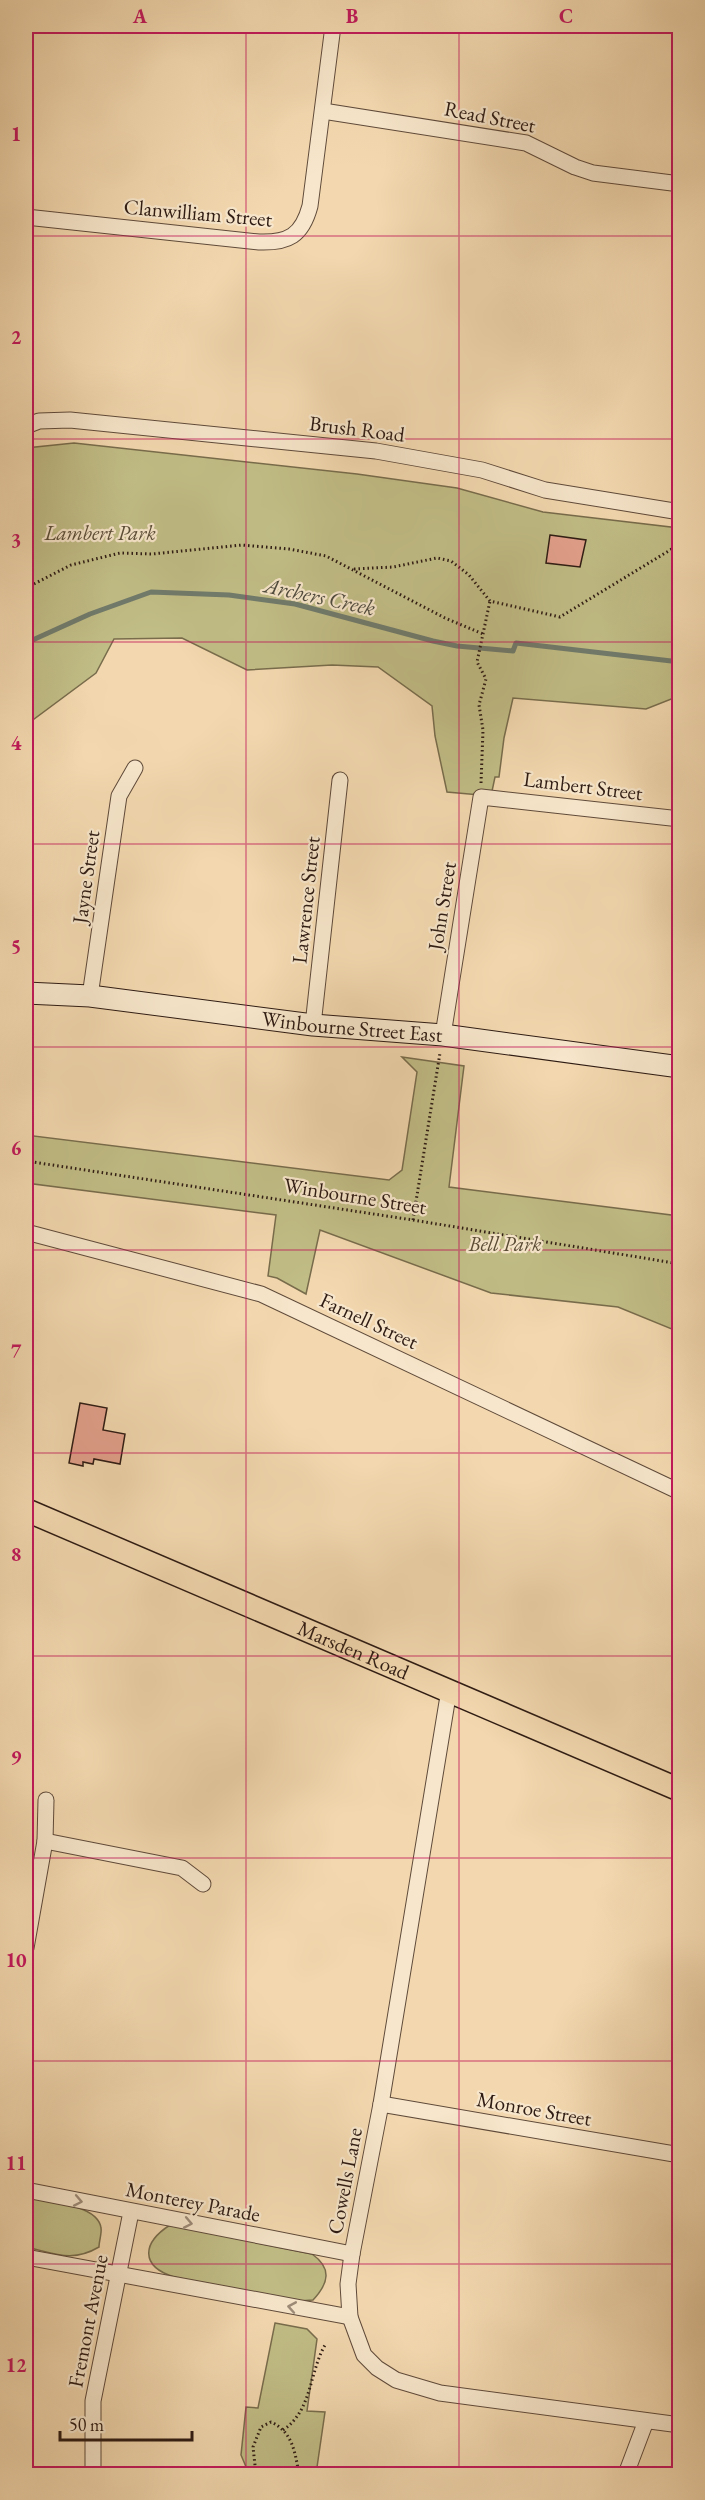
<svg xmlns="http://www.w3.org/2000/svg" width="705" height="2500" font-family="'EB Garamond',serif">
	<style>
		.green { fill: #c1bd86; stroke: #786c4c; stroke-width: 1.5 }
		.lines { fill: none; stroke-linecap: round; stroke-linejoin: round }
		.stream { stroke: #707b6c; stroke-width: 5 }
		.building { fill: #e4a18d; stroke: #2e1b13; stroke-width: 1.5 }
		.street-casing { stroke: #5f4a3a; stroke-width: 17 }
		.secondary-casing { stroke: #2e1b13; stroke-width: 23 }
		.primary-casing { stroke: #2e1b13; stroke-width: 25 }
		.path { stroke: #2e1b13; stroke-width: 3; stroke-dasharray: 1.5 3; stroke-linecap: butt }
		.street { stroke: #f7e6cb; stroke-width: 15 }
		.secondary { stroke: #f7e6cb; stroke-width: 21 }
		.primary { stroke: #f3d8af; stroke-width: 22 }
		.oneway { stroke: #9d8b78 }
		.grid { fill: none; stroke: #c2185b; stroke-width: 1.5; stroke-opacity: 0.55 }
		.labels { text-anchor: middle; stroke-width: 4.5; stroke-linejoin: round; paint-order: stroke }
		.street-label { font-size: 21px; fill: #2e1b13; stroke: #f7e6cb }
		.park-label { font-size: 21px; font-style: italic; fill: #5a4c36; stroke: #f7e6cb }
		.water-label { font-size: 22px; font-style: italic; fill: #4f4b3f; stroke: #f7e6cb }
		.neatline { fill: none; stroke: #c2185b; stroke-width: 2 }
		.grid-label { font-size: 20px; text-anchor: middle; font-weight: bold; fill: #c2185b }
	</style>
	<rect width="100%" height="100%" fill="#f3d8af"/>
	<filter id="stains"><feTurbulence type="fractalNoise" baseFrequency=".00333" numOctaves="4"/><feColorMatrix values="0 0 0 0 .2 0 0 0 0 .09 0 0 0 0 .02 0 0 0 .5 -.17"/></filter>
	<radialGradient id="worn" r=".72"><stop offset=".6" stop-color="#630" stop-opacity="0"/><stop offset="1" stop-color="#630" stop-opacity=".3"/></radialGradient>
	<g class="green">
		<polygon points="74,443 357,474 457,488 543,512 679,528 679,696 646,709 513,698 504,738 499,777 495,777 491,796 447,792 435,736 432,706 378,667 332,665 247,670 182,638 114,639 96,673 26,725 26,448"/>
		<polygon points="402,1057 464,1066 449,1187 679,1216 679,1332 618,1307 491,1293 320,1230 306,1294 277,1278 268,1276 276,1215 26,1183 26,1135 389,1180 402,1170 417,1072"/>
		<path d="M26,2197c19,4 72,7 75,31 1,5 -2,13 -2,19 -27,16 -45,6 -73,0z"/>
		<path d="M170,2225l142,29c20,14 17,29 1,46l-15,1 -124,-24c-34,-11 -32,-34 -4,-52z"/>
		<polygon points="275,2323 307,2329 317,2339 307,2411 325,2412 316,2474 249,2474 241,2455 246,2407 258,2408"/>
	</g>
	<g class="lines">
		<polyline class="stream" points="26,643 90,614 151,592 229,595 295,604 433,641 457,646 513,651 516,643 680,662"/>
	</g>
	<g class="building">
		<polygon points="550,535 586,540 580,567 546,563"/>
		<polygon points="80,1403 107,1408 103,1430 125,1434 120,1464 94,1459 93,1464 83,1462 83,1466 69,1463"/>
	</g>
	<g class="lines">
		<g class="street-casing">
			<g id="street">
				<polyline points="323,111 526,143 575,167 593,173 680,184"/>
				<path d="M26,217l233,25c29,1 43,-6 51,-36l23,-180"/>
				<polyline points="26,426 39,421 70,420 376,451 482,470 545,490 680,512"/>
				<polyline points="90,996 119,796 135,768"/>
				<polyline points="313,1025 340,780"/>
				<polyline points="443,1035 481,797 680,819"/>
				<polyline points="26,1232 261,1294 680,1492"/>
				<polyline points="449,1690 381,2104 352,2254 348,2284 350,2317 364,2355 377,2368 396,2380 440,2393 680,2425"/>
				<polyline points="45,1841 46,1800"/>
				<polyline points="26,1948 45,1841 182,1868 203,1884"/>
				<polyline points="381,2104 680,2155"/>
				<polyline points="26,2190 352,2254"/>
				<polyline points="26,2257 350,2317"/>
				<polyline points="93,2474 93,2401 131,2212"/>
				<polyline points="626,2474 646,2421"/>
			</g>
		</g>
		<g class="secondary-casing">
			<g id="secondary">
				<path id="s1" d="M26,993l64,3 223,29 130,10 237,32"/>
			</g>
		</g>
		<g class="primary-casing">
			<g id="primary">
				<path id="s2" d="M26,1510l654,280"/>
			</g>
		</g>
		<g class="path">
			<polyline points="26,452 31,440"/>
			<polyline points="354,569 393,567 437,558 451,561 469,575 490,601 560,617 680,544"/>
			<polyline points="26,588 71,565 120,553 152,554 242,545 289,549 326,556 445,618 483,634"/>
			<polyline points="481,783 483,730 479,705 486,679 477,662 490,601"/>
			<polyline points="26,1161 413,1220 680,1264"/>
			<polyline points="413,1220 440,1053"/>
			<path d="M283,2430c29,-19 26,-57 42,-85"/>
			<path d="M256,2474l-3,-27 8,-20 10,-5c22,10 24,31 28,52"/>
		</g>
		<use href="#street" class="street"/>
		<use href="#secondary" class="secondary"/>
		<use href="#primary" class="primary"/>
	</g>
	<defs><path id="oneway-chevron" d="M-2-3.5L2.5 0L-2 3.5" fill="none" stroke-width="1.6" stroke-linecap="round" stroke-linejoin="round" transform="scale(1.5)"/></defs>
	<g class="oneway">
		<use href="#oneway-chevron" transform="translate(78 2201) rotate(11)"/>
		<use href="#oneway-chevron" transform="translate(188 2223) rotate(11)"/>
		<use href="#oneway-chevron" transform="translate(292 2307) rotate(-170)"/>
	</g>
	<path class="grid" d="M246,26v2448M459,26v2448M26,236h654M26,439h654M26,642h654M26,844h654M26,1047h654M26,1250h654M26,1453h654M26,1656h654M26,1858h654M26,2061h654M26,2264h654"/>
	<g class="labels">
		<g class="street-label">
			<text transform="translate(490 117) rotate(11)" y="7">Read Street</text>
			<text transform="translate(198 213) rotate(5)" y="7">Clanwilliam Street</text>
			<text transform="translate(357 429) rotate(7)" y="7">Brush Road</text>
			<text transform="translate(583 786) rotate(7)" y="7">Lambert Street</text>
			<text transform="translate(86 877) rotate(-82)" y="7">Jayne Street</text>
			<text transform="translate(306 900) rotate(-84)" y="7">Lawrence Street</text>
			<text transform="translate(442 906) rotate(-81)" y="7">John Street</text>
			<text dy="7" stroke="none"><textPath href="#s1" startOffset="328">Winbourne Street East</textPath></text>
			<text transform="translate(355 1196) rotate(9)" y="7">Winbourne Street</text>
			<text transform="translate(369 1321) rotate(25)" y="7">Farnell Street</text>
			<text dy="7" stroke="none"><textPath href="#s2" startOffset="356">Marsden Road</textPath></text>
			<text transform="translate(534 2109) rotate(10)" y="7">Monroe Street</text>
			<text transform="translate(345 2181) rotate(-79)" y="7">Cowells Lane</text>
			<text transform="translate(193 2202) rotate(11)" y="7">Monterey Parade</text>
			<text transform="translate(88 2321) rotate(-79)" y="7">Fremont Avenue</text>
		</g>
		<g class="park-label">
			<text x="100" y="540">Lambert Park</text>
			<text x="505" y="1251">Bell Park</text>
		</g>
		<g class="water-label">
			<text transform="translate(320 596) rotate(12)" y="8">Archers Creek</text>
		</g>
	</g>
	<rect width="705" height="2500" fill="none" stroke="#f3d8af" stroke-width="66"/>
	<path d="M60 2431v9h132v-9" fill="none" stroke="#2e1b13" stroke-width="3"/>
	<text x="69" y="2431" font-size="18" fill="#2e1b13" stroke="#f7e6cb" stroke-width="4.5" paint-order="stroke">50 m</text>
	<rect x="33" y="33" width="639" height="2434" class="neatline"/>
	<g class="grid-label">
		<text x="140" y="23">A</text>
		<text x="352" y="23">B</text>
		<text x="566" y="23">C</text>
		<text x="16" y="141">1</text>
		<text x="16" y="344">2</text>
		<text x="16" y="547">3</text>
		<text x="16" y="750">4</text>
		<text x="16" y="953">5</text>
		<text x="16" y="1155">6</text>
		<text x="16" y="1358">7</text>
		<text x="16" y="1561">8</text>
		<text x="16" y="1764">9</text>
		<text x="16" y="1967">10</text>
		<text x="16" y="2170">11</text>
		<text x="16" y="2372">12</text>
	</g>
	<rect width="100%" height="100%" filter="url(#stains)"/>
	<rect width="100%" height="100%" fill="url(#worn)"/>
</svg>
